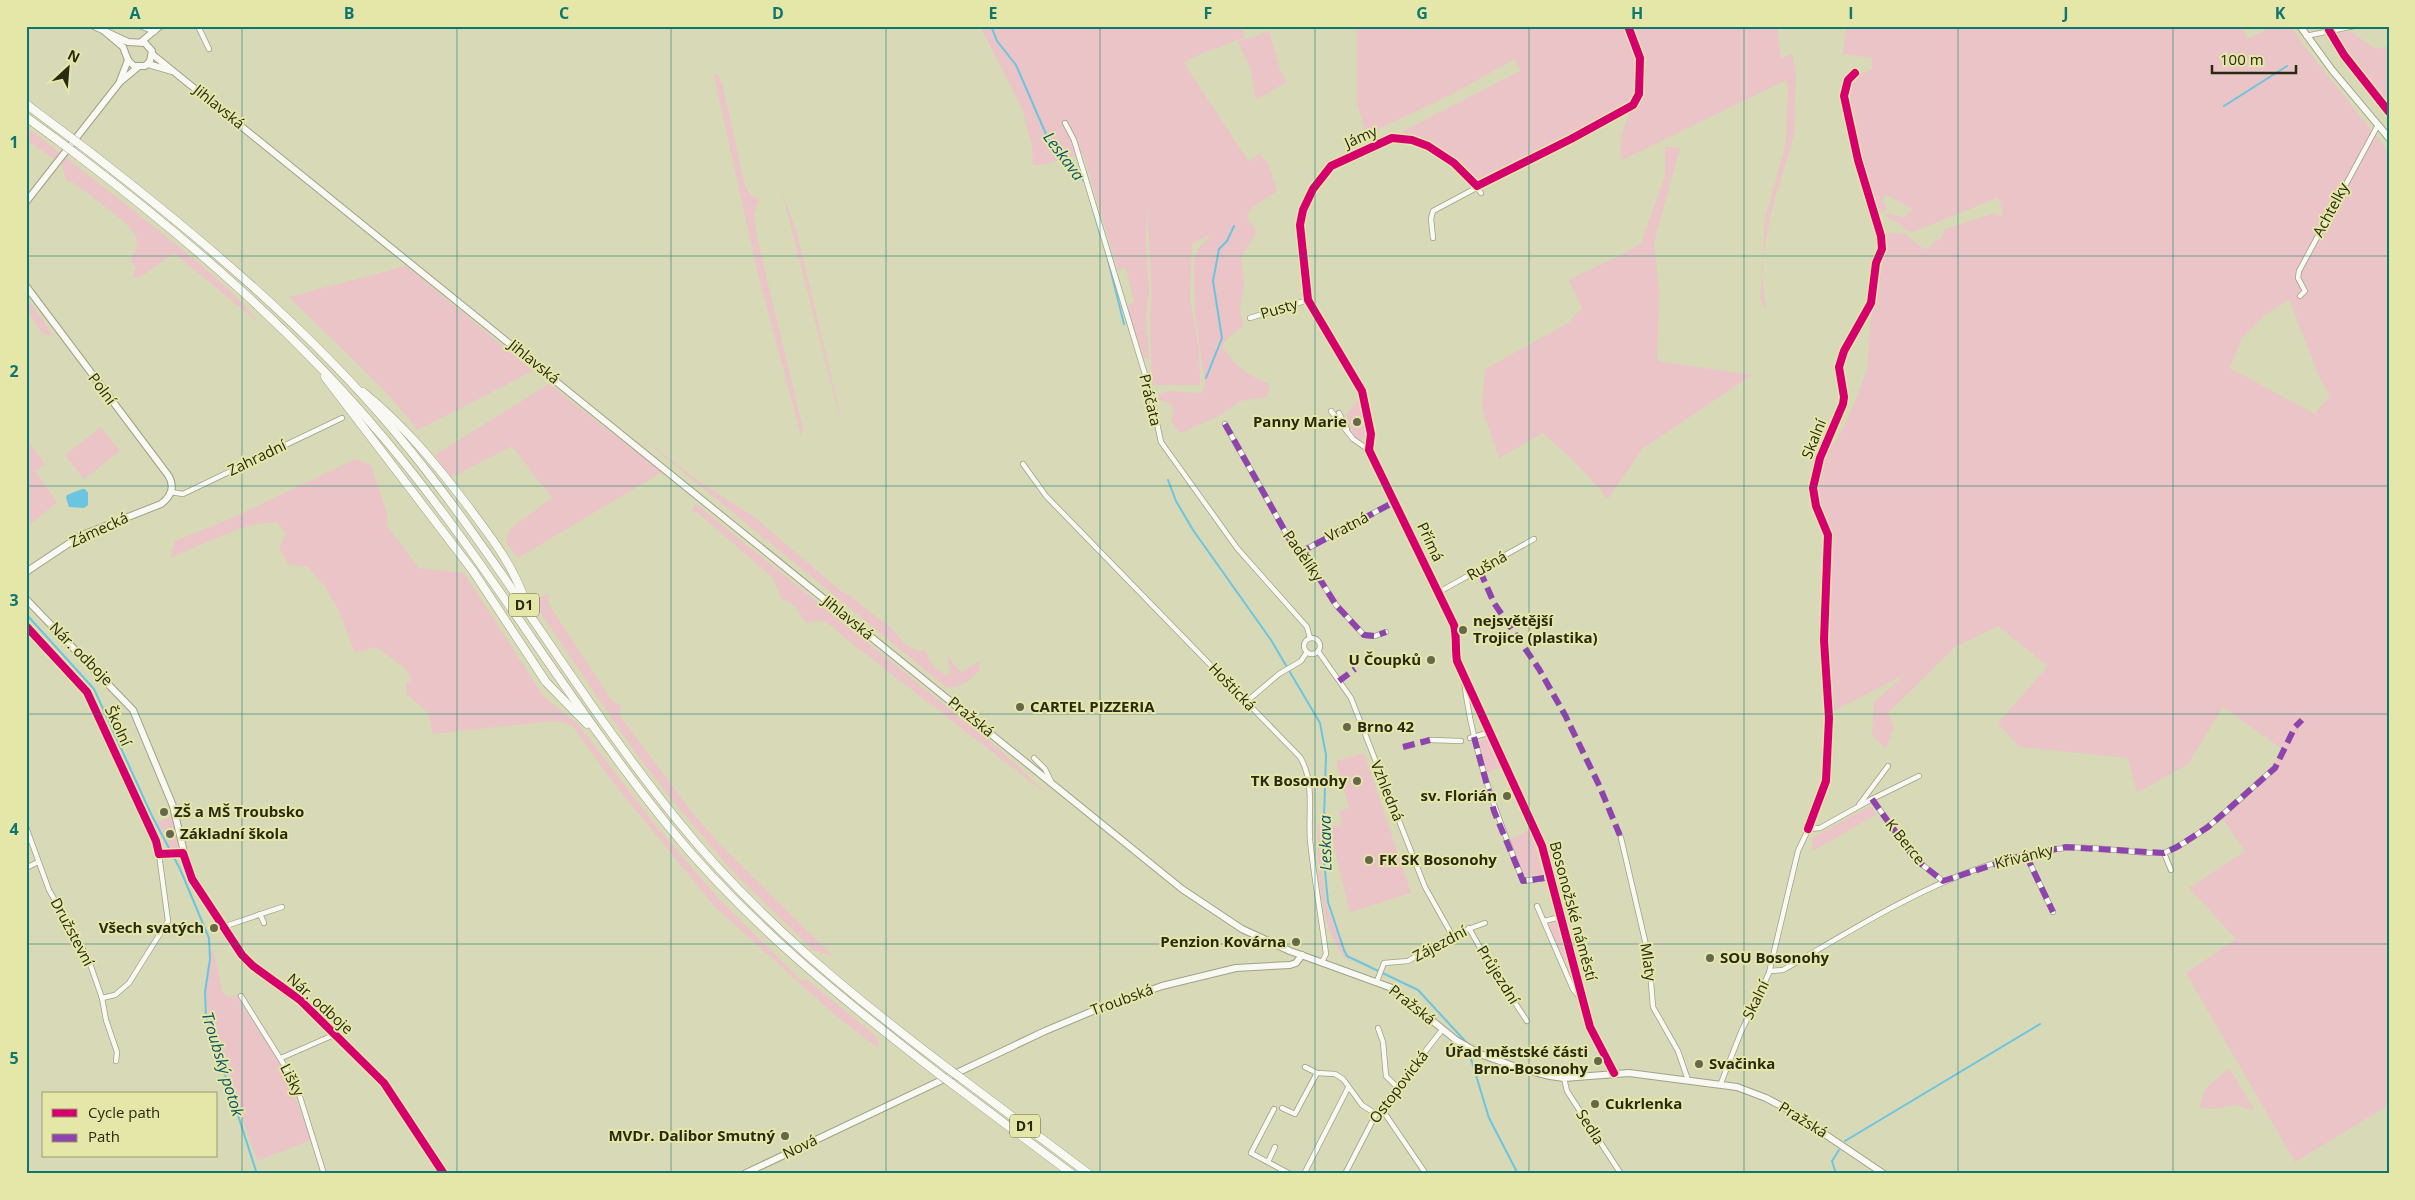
<svg xmlns="http://www.w3.org/2000/svg" width="2415" height="1200" font-family="'Open Sans',sans-serif">
	<style>
		.green { fill: #eac4c6; fill-rule: evenodd }
		.water { fill: #6bc5e0 }
		.lines { fill: none; stroke-linecap: round; stroke-linejoin: round }
		.stream { stroke: #6bc5e0; stroke-width: 2 }
		.street-casing { stroke: #a0a186; stroke-width: 6 }
		.secondary-casing { stroke: #a0a186; stroke-width: 8 }
		.highway-casing { stroke: #a0a186; stroke-width: 9 }
		.street { stroke: #f9f9f4; stroke-width: 4.5 }
		.secondary { stroke: #f9f9f4; stroke-width: 6 }
		.highway { stroke: #f9f9f4; stroke-width: 8 }
		.highway-bridge-casing { stroke: #a0a186; stroke-width: 9; stroke-linecap: butt }
		.highway-bridge { stroke: #f9f9f4; stroke-width: 8 }
		.quiet { stroke: #8e44ad; stroke-width: 6; stroke-dasharray: 12 6; stroke-linecap: butt }
		.cycleway-casing { stroke: #e5e7a9; stroke-width: 11 }
		.cycleway { stroke: #d6006c; stroke-width: 8 }
		.grid { fill: none; stroke: #0f766e; stroke-width: 1; stroke-opacity: 0.55 }
		.poi-dot { fill: #66674b; stroke: #e5e7a9; stroke-width: 2 }
		.labels { text-anchor: middle; stroke-width: 4; stroke-linejoin: round; paint-order: stroke }
		.shield { fill: #e5e7a9; stroke: #61633f; stroke-width: 1 }
		.shield-label { font-size: 14px; font-weight: bold; fill: #292a11 }
		.street-label { font-size: 15px; fill: #292a11; stroke: #e5e7a9 }
		.poi-label { font-size: 15px; font-weight: bold; fill: #292a11; stroke: #e5e7a9; text-anchor: start }
		.water-label { font-size: 16px; font-style: italic; fill: #09526d; stroke: #e5e7a9 }
		.neatline { fill: none; stroke: #0f766e; stroke-width: 2 }
		.grid-label { font-size: 16px; text-anchor: middle; font-weight: bold; fill: #0f766e }
	</style>
	<rect width="100%" height="100%" fill="#d8d9b7"/>
	<g class="green">
		<path d="M980,26h261l4,11 -49,19 -12,7 65,99 10,-9 10,12 8,26 -24,16 -7,9 11,16 -16,25 3,27 -4,24 3,18 -14,11 -7,9c15,22 23,28 48,38l-3,13 -27,4 -23,16 -37,16 -9,-13 3,-9 -3,-7 -12,-4v-6l9,-3 33,2 4,-8 -10,-72 -1,-53 5,-13 10,-8 -1,-4 -16,9 -2,54 9,51 1,36h-48l-2,-68 2,-25 -5,-88 -1,43 3,44 -3,27 3,40 -4,1 -17,-46 1,-9 5,-2 -8,-34 -8,2 -35,-117 -40,12h-10l-1,-18 -10,-39z"/>
		<path d="M1626,26c13,23 18,53 6,77l-61,35 -94,43c-21,-24 -46,-36 -75,-49l118,-61 -5,-12 -65,36 -84,40 -9,-32v-77z"/>
		<path d="M1629,26h148l4,32 11,-4 4,21 -2,60 -23,78 -8,44 -1,22 4,31 -6,-11 5,-80 21,-76 2,-56 -2,-7 -164,80c-5,-20 3,-35 10,-54l5,-2c9,-26 6,-54 -8,-78z"/>
		<path d="M1846,26h395l6,13 18,-8 -2,-5h28l13,20 85,106v953l-94,57 -109,-189 50,-34 -47,-51 56,-37 -26,-38c22,-19 50,-38 63,-64l-59,-42 -35,57 -51,29 -9,-35 -109,-11 -21,-24 50,-57 -50,-40 -43,21 -67,66 6,14 -8,22 -14,-14 2,-33 32,-28 -75,38 -5,-69 4,-91c8,-21 -12,-37 -15,-58 -3,-18 8,-37 15,-53l6,2 20,-43 11,-31 4,-52 14,-64 -2,-20 22,1 20,16 16,-12 4,-9 50,-16 5,3 3,-1 -3,-13 -3,-4 -82,33h-8l-7,-7 -15,-8 3,-3 16,5 8,-9 -26,-15 -3,5 4,11 -5,2 -3,-4h-4l-27,-107 1,-21 23,-11v-11l-29,-4zM2289,299l31,80 10,16 -15,19 -85,-46 11,-29 24,-24z"/>
		<polygon points="1269,31 1280,70 1287,82 1256,100 1250,68 1238,41 1254,37"/>
		<polygon points="2351,32 2376,49 2389,46 2389,104 2334,33"/>
		<polygon points="717,73 722,83 745,186 750,194 759,199 754,215 758,242 803,429 801,436 758,274 714,76"/>
		<path d="M26,127c52,40 103,79 153,120 28,23 58,47 80,76l-85,-70 -31,22 -11,4 4,-12 -5,-5c1,-8 7,-15 6,-22 -2,-15 -50,-46 -63,-57l-8,-2 -4,-17 -36,-24z"/>
		<polygon points="1665,147 1680,148 1654,242 1659,292 1657,361 1752,375 1642,449 1608,499 1577,464 1543,433 1499,458 1482,409 1485,369 1568,323 1582,308 1569,280 1627,252 1641,243 1665,176"/>
		<polygon points="782,192 797,233 838,405 840,419"/>
		<polygon points="406,266 533,371 418,430 388,394 289,297"/>
		<polygon points="26,297 52,333 50,336 41,332 28,312"/>
		<polygon points="549,384 662,472 518,558 506,542 510,529 552,498 512,446 450,478 435,455"/>
		<polygon points="1360,398 1368,434 1367,437 1361,440 1354,437 1346,415"/>
		<polygon points="101,427 120,451 84,479 65,455"/>
		<polygon points="26,438 45,464 35,471 57,502 26,528"/>
		<path d="M642,438l58,44 53,34 88,75c13,5 23,17 34,25 4,3 7,4 10,6 12,10 22,32 40,28l8,16 12,9 6,-1 -5,-20 15,19 18,-12 1,9c-8,9 -22,20 -34,17z"/>
		<path d="M356,459l15,6 17,51 -2,9 33,43 45,5 80,124 34,27 78,102 63,73 83,82 4,-2 71,58 2,12 -44,-34 -120,-108 -104,-127 -39,-55 -14,-4 -15,1 -110,12 -4,-20 -22,-20 -1,-11 6,-3 -8,-13 -28,-20 -21,6 -17,-44 -12,-21 -18,-21 -19,-2 -10,-16 7,-16 -9,-10c-25,-5 -81,25 -107,35l5,-17 57,-23z"/>
		<path d="M696,504l304,246 52,48 -206,-159c-13,-12 -21,-23 -40,-16l-11,-17 -14,-8 -8,-20 -76,-66 -6,-1z"/>
		<polygon points="549,594 548,603 612,701 621,705 620,716 692,812 721,846 833,956 815,951 777,915 733,872 677,806 634,751 532,600"/>
		<polygon points="1487,737 1490,738 1509,777 1506,778 1500,767 1487,773 1478,743"/>
		<polygon points="1364,753 1411,893 1350,912 1329,827 1342,824 1339,811 1349,808 1336,761"/>
		<polygon points="1870,806 1877,814 1813,851 1812,838"/>
		<polygon points="172,816 178,846 177,849 171,848 158,822"/>
		<path d="M1317,824l4,1v34l5,45 20,52 6,4 -2,2c-33,-29 -32,-97 -33,-138z"/>
		<polygon points="1530,830 1543,874 1524,876 1509,840"/>
		<polygon points="1557,923 1561,925 1569,956 1567,960 1562,959 1547,930 1550,924"/>
		<polygon points="214,951 222,991 229,998 239,993 238,999 285,1071 311,1140 257,1161 208,1015 206,992 211,952"/>
		<polygon points="2229,1068 2255,1111 2236,1105 2213,1109 2199,1107 2205,1089"/>
	</g>
	<polygon class="water" points="82,489 85,489 88,493 88,505 84,508 69,507 66,498 67,495"/>
	<g class="lines">
		<g class="stream">
			<polyline points="991,26 997,41 1016,65 1049,141 1085,182"/>
			<polyline points="2224,106 2287,66"/>
			<polyline points="1090,198 1100,234"/>
			<polyline points="1108,260 1124,324"/>
			<polyline points="1206,378 1222,338 1213,281 1219,249 1227,241 1234,226"/>
			<polyline points="1168,480 1176,501 1193,530 1271,640 1320,723 1326,755 1323,850 1328,902 1344,950 1347,956 1418,990 1466,1042"/>
			<polyline points="26,614 94,689 151,814 180,869 209,938 210,959 205,992 206,1016 257,1174"/>
			<polyline points="1468,1049 1489,1118 1518,1174"/>
			<polyline points="1845,1141 2040,1024"/>
			<polyline points="1836,1174 1832,1161 1839,1150"/>
		</g>
		<g class="street-casing">
			<g id="street">
				<polyline points="140,26 155,32"/>
				<polyline points="198,26 209,49"/>
				<polyline points="2306,36 2354,26"/>
				<polyline points="1065,123 1074,140 1150,391 1161,442 1237,548 1307,627 1310,638"/>
				<polyline points="1433,238 1431,219 1433,211 1478,187"/>
				<polyline points="2300,296 2305,291 2298,278 2299,271 2378,125"/>
				<polyline points="1250,318 1308,300"/>
				<path d="M1331,411l22,28 16,11 85,175c3,12 1,24 3,36l85,185 48,181 24,46"/>
				<polyline points="1339,413 1347,429"/>
				<polyline points="1225,424 1295,549 1316,573 1336,605 1364,635 1375,636 1386,632"/>
				<polyline points="1369,450 1371,434 1362,391 1308,300 1300,225 1303,210 1313,189 1331,166 1392,138 1412,140 1441,154 1465,172 1481,193"/>
				<path d="M1023,464l23,32 254,261c15,25 8,55 10,83 4,38 11,76 16,114l-4,8"/>
				<polyline points="171,492 183,494 342,418"/>
				<polyline points="1299,553 1396,501"/>
				<polyline points="1439,592 1534,539"/>
				<polyline points="26,626 87,692 158,847 168,921 129,983 115,995 102,998"/>
				<circle cx="1312" cy="646" r="8"/>
				<polyline points="1318,651 1351,698 1425,887 1452,935"/>
				<path d="M1464,680c8,70 33,136 59,201l29,-4"/>
				<polyline points="1246,702 1279,674 1301,661 1307,652"/>
				<polyline points="1470,738 1491,732"/>
				<polyline points="1430,740 1461,741"/>
				<polyline points="1034,758 1045,769 1051,781"/>
				<polyline points="1872,799 1915,859 1943,881"/>
				<polyline points="1859,805 1888,766"/>
				<polyline points="26,827 49,890 88,958 102,998 106,1020 117,1052 116,1061"/>
				<polyline points="1808,829 1826,781 1829,718 1824,640 1828,535 1816,506 1813,488 1820,458 1843,404 1844,397 1839,367 1844,351 1871,303 1876,263 1882,249 1881,236 1858,160 1844,96 1848,80 1855,73"/>
				<polyline points="1621,838 1649,958 1653,1007 1678,1051 1688,1080"/>
				<polyline points="2164,853 2171,870"/>
				<polyline points="159,854 183,853"/>
				<polyline points="2026,855 2053,912"/>
				<polyline points="26,868 38,862"/>
				<polyline points="1537,906 1573,989 1581,999"/>
				<polyline points="260,914 264,923"/>
				<polyline points="1544,921 1561,917"/>
				<polyline points="223,927 282,907"/>
				<polyline points="1469,928 1488,962 1527,1021"/>
				<path d="M1770,971l13,-1c89,-51 178,-111 282,-122 29,-3 67,6 99,5 43,-18 75,-55 111,-85"/>
				<polyline points="1377,981 1384,963 1408,961 1452,935 1485,923"/>
				<polyline points="241,996 296,1084 324,1174"/>
				<polyline points="1378,1028 1383,1042 1386,1076 1397,1087"/>
				<polyline points="281,1058 336,1034"/>
				<polyline points="1305,1067 1317,1073 1335,1074 1343,1079 1362,1105 1376,1114"/>
				<polyline points="1562,1069 1567,1091 1621,1174"/>
				<polyline points="1721,1083 1741,1032 1769,973 1798,851 1807,832 1808,829 1820,828 1872,799 1919,776"/>
				<polyline points="1282,1108 1295,1114 1317,1073"/>
				<polyline points="1381,1108 1426,1174"/>
				<polyline points="1274,1109 1251,1153 1290,1174"/>
				<polyline points="1268,1162 1275,1147"/>
				<polyline points="1304,1174 1348,1088"/>
				<polyline points="1345,1174 1376,1114 1442,1030"/>
			</g>
		</g>
		<g class="secondary-casing">
			<g id="secondary">
				<polyline points="94,26 128,42 145,43 152,51 150,61 145,66 134,66 128,60 123,47 104,31"/>
				<polyline points="2300,26 2332,70 2389,138"/>
				<polyline points="141,42 160,26"/>
				<polyline points="152,54 1182,889 1242,929 1290,951 1392,988 1456,1040 1480,1054 1522,1069 1550,1076 1564,1078 1629,1073 1737,1087 1766,1098 1789,1110 1884,1174"/>
				<polyline points="148,64 172,71"/>
				<polyline points="120,81 128,60"/>
				<polyline points="26,202 120,82 138,67"/>
				<path d="M26,286l142,189c7,11 4,21 -7,29l-81,32 -54,36"/>
				<polyline points="26,599 133,710 173,806 188,869 201,893 242,955 253,966 300,1000 384,1083 444,1174"/>
				<polyline points="744,1174 1045,1031 1100,1008 1162,986 1236,968 1290,965 1296,963 1302,955"/>
			</g>
		</g>
		<g class="highway-casing">
			<g id="highway">
				<polyline points="26,104 62,131"/>
				<polyline points="26,117 56,139"/>
				<path d="M86,149c111,86 220,177 310,284 103,123 181,264 282,388 78,97 173,174 272,249"/>
				<path d="M80,157c110,84 214,174 303,280 104,123 184,264 286,390 78,96 174,173 271,248"/>
				<polyline points="325,377 473,571 546,682 587,724"/>
				<path d="M363,392c41,33 73,72 104,113 24,32 44,57 58,95"/>
				<polyline points="961,1078 1089,1174"/>
				<polyline points="951,1083 1072,1174"/>
			</g>
		</g>
		<use href="#street" class="street"/>
		<use href="#secondary" class="secondary"/>
		<use href="#highway" class="highway"/>
		<g class="highway-bridge-casing">
			<g id="highway-bridge">
				<polyline points="62,131 86,149"/>
				<polyline points="56,139 80,157"/>
				<polyline points="950,1070 961,1078"/>
				<polyline points="940,1075 951,1083"/>
			</g>
		</g>
		<use href="#highway-bridge" class="highway-bridge"/>
		<g class="quiet">
			<polyline points="1225,424 1295,549 1316,573 1336,605 1364,635 1375,636 1386,632"/>
			<polyline points="1299,553 1396,501"/>
			<polyline points="1480,571 1494,603 1539,669 1565,715 1599,785 1621,838"/>
			<polyline points="1339,681 1355,669"/>
			<polyline points="1474,737 1494,811 1523,881 1552,877"/>
			<polyline points="1403,747 1430,740"/>
			<polyline points="1872,799 1915,859 1943,881 2020,856 2066,847 2164,853 2177,847 2208,827 2275,768 2295,727 2302,720"/>
			<polyline points="2026,855 2053,912"/>
		</g>
		<g class="cycleway-casing">
			<g id="cycleway">
				<polyline points="2329,30 2344,55 2389,112"/>
				<polyline points="26,626 87,692 156,841 159,854 183,853 192,879 242,955 253,966 300,1000 384,1083 444,1174"/>
				<polyline points="1808,829 1826,781 1829,718 1824,640 1828,535 1816,506 1813,488 1820,458 1843,404 1844,397 1839,367 1844,351 1871,303 1876,263 1882,249 1881,236 1858,160 1844,96 1848,80 1855,73"/>
				<path d="M1614,1073l-24,-46 -48,-181 -85,-185c-2,-12 0,-24 -3,-36l-85,-175 2,-16 -9,-43 -54,-91 -8,-75 3,-15 10,-21 18,-23 61,-28 20,2 16,6 26,17 23,23 94,-47 62,-34 6,-11 1,-36 -12,-32"/>
			</g>
		</g>
		<use href="#cycleway" class="cycleway"/>
	</g>
	<path class="grid" d="M242,26v1148M457,26v1148M671,26v1148M886,26v1148M1100,26v1148M1315,26v1148M1529,26v1148M1744,26v1148M1958,26v1148M2173,26v1148M26,256h2363M26,486h2363M26,714h2363M26,944h2363"/>
	<g class="poi-dot">
		<circle cx="1357" cy="422" r="5"/>
		<circle cx="1463" cy="630" r="5"/>
		<circle cx="1431" cy="660" r="5"/>
		<circle cx="1020" cy="707" r="5"/>
		<circle cx="1347" cy="727" r="5"/>
		<circle cx="1357" cy="781" r="5"/>
		<circle cx="1507" cy="796" r="5"/>
		<circle cx="164" cy="812" r="5"/>
		<circle cx="170" cy="834" r="5"/>
		<circle cx="1369" cy="860" r="5"/>
		<circle cx="214" cy="928" r="5"/>
		<circle cx="1296" cy="942" r="5"/>
		<circle cx="1710" cy="958" r="5"/>
		<circle cx="1598" cy="1061" r="5"/>
		<circle cx="1699" cy="1064" r="5"/>
		<circle cx="1595" cy="1104" r="5"/>
		<circle cx="785" cy="1136" r="5"/>
	</g>
	<g class="labels">
		<g class="shield">
			<rect x="509" y="593.5" width="30" height="23" rx="4"/>
			<rect x="1010" y="1114.5" width="30" height="23" rx="4"/>
		</g>
		<g class="shield-label">
			<text x="524" y="610">D1</text>
			<text x="1025" y="1131">D1</text>
		</g>
		<g class="street-label">
			<text transform="translate(219 107) rotate(39)" y="5">Jihlavská</text>
			<text transform="translate(1361 137) rotate(-24)" y="5">Jámy</text>
			<text transform="translate(2331 210) rotate(-62)" y="5">Achtelky</text>
			<text transform="translate(1279 309) rotate(-17)" y="5">Pusty</text>
			<text transform="translate(534 362) rotate(39)" y="5">Jihlavská</text>
			<text transform="translate(102 389) rotate(53)" y="5">Polní</text>
			<text transform="translate(1150 400) rotate(77)" y="5">Práčata</text>
			<text transform="translate(1814 439) rotate(-68)" y="5">Skalní</text>
			<text transform="translate(257 458) rotate(-26)" y="5">Zahradní</text>
			<text transform="translate(1347 527) rotate(-28)" y="5">Vratná</text>
			<text transform="translate(99 530) rotate(-25)" y="5">Zámecká</text>
			<text transform="translate(1430 542) rotate(65)" y="5">Přímá</text>
			<text transform="translate(1303 556) rotate(55)" y="5">Padělíky</text>
			<text transform="translate(1487 566) rotate(-30)" y="5">Rušná</text>
			<text transform="translate(848 618) rotate(39)" y="5">Jihlavská</text>
			<text transform="translate(81 654) rotate(45)" y="5">Nár. odboje</text>
			<text transform="translate(1232 687) rotate(46)" y="5">Hoštická</text>
			<text transform="translate(971 717) rotate(39)" y="5">Pražská</text>
			<text transform="translate(118 726) rotate(65)" y="5">Školní</text>
			<text transform="translate(1387 791) rotate(68)" y="5">Vzhledná</text>
			<text transform="translate(1905 842) rotate(51)" y="5">K Berce</text>
			<text transform="translate(2024 857) rotate(-14)" y="5">Křivánky</text>
			<text transform="translate(1573 911) rotate(75)" y="5">Bosonožské náměstí</text>
			<text transform="translate(72 932) rotate(62)" y="5">Družstevní</text>
			<text transform="translate(1440 944) rotate(-28)" y="5">Zájezdní</text>
			<text transform="translate(1648 962) rotate(82)" y="5">Mlaty</text>
			<text transform="translate(1498 975) rotate(58)" y="5">Průjezdní</text>
			<text transform="translate(1122 1000) rotate(-20)" y="5">Troubská</text>
			<text transform="translate(1756 1000) rotate(-64)" y="5">Skalní</text>
			<text transform="translate(320 1004) rotate(42)" y="5">Nár. odboje</text>
			<text transform="translate(1412 1005) rotate(38)" y="5">Pražská</text>
			<text transform="translate(292 1080) rotate(63)" y="5">Lišky</text>
			<text transform="translate(1399 1087) rotate(-53)" y="5">Ostopovická</text>
			<text transform="translate(1803 1120) rotate(32)" y="5">Pražská</text>
			<text transform="translate(1590 1127) rotate(57)" y="5">Sedla</text>
			<text transform="translate(800 1147) rotate(-26)" y="5">Nová</text>
		</g>
		<g class="poi-label">
			<text x="1347" y="427" text-anchor="end">Panny Marie</text>
			<text x="1473" y="626">nejsvětější<tspan x="1473" dy="17">Trojice (plastika)</tspan></text>
			<text x="1421" y="665" text-anchor="end">U Čoupků</text>
			<text x="1030" y="712">CARTEL PIZZERIA</text>
			<text x="1357" y="732">Brno 42</text>
			<text x="1347" y="786" text-anchor="end">TK Bosonohy</text>
			<text x="1497" y="801" text-anchor="end">sv. Florián</text>
			<text x="174" y="817">ZŠ a MŠ Troubsko</text>
			<text x="180" y="839">Základní škola</text>
			<text x="1379" y="865">FK SK Bosonohy</text>
			<text x="204" y="933" text-anchor="end">Všech svatých</text>
			<text x="1286" y="947" text-anchor="end">Penzion Kovárna</text>
			<text x="1720" y="963">SOU Bosonohy</text>
			<text x="1588" y="1057" text-anchor="end">Úřad městské části<tspan x="1588" dy="17">Brno-Bosonohy</tspan></text>
			<text x="1709" y="1069">Svačinka</text>
			<text x="1605" y="1109">Cukrlenka</text>
			<text x="775" y="1141" text-anchor="end">MVDr. Dalibor Smutný</text>
		</g>
		<g class="water-label">
			<text transform="translate(1064 156) rotate(53)" y="6">Leskava</text>
			<text transform="translate(1325 843) rotate(-91)" y="6">Leskava</text>
			<text transform="translate(223 1064) rotate(73)" y="6">Troubský potok</text>
		</g>
	</g>
	<rect width="2415" height="1200" fill="none" stroke="#e5e7a9" stroke-width="55"/>
	<rect x="42" y="1092" width="175" height="65" fill="#e5e7a9" stroke="#9a9b6c"/>
	<rect x="52" y="1109" width="25" height="8" fill="#d6006c" stroke="#9a9b6c"/>
	<text x="88" y="1118" font-size="15" fill="#292a11">Cycle path</text>
	<rect x="52" y="1134" width="25" height="8" fill="#8e44ad" stroke="#9a9b6c"/>
	<text x="88" y="1142" font-size="15" fill="#292a11">Path</text>
	<g transform="translate(68 68) rotate(26)" stroke="#e5e7a9" stroke-width="4" paint-order="stroke">
	<path d="M0-4L9 19L0 12L-9 19Z" fill="#292a11"/>
	<text y="-8" font-size="14" font-weight="bold" text-anchor="middle" fill="#292a11">N</text>
	</g>
	<path d="M2212 65v8h84v-8" fill="none" stroke="#292a11" stroke-width="2.5"/>
	<text x="2220" y="65" font-size="15" fill="#292a11" stroke="#e5e7a9" stroke-width="4" paint-order="stroke">100 m</text>
	<rect x="28" y="28" width="2360" height="1144" class="neatline"/>
	<g class="grid-label">
		<text x="135" y="19">A</text>
		<text x="349" y="19">B</text>
		<text x="564" y="19">C</text>
		<text x="778" y="19">D</text>
		<text x="993" y="19">E</text>
		<text x="1208" y="19">F</text>
		<text x="1422" y="19">G</text>
		<text x="1637" y="19">H</text>
		<text x="1851" y="19">I</text>
		<text x="2066" y="19">J</text>
		<text x="2280" y="19">K</text>
		<text x="14" y="148">1</text>
		<text x="14" y="377">2</text>
		<text x="14" y="606">3</text>
		<text x="14" y="835">4</text>
		<text x="14" y="1064">5</text>
	</g>
</svg>
